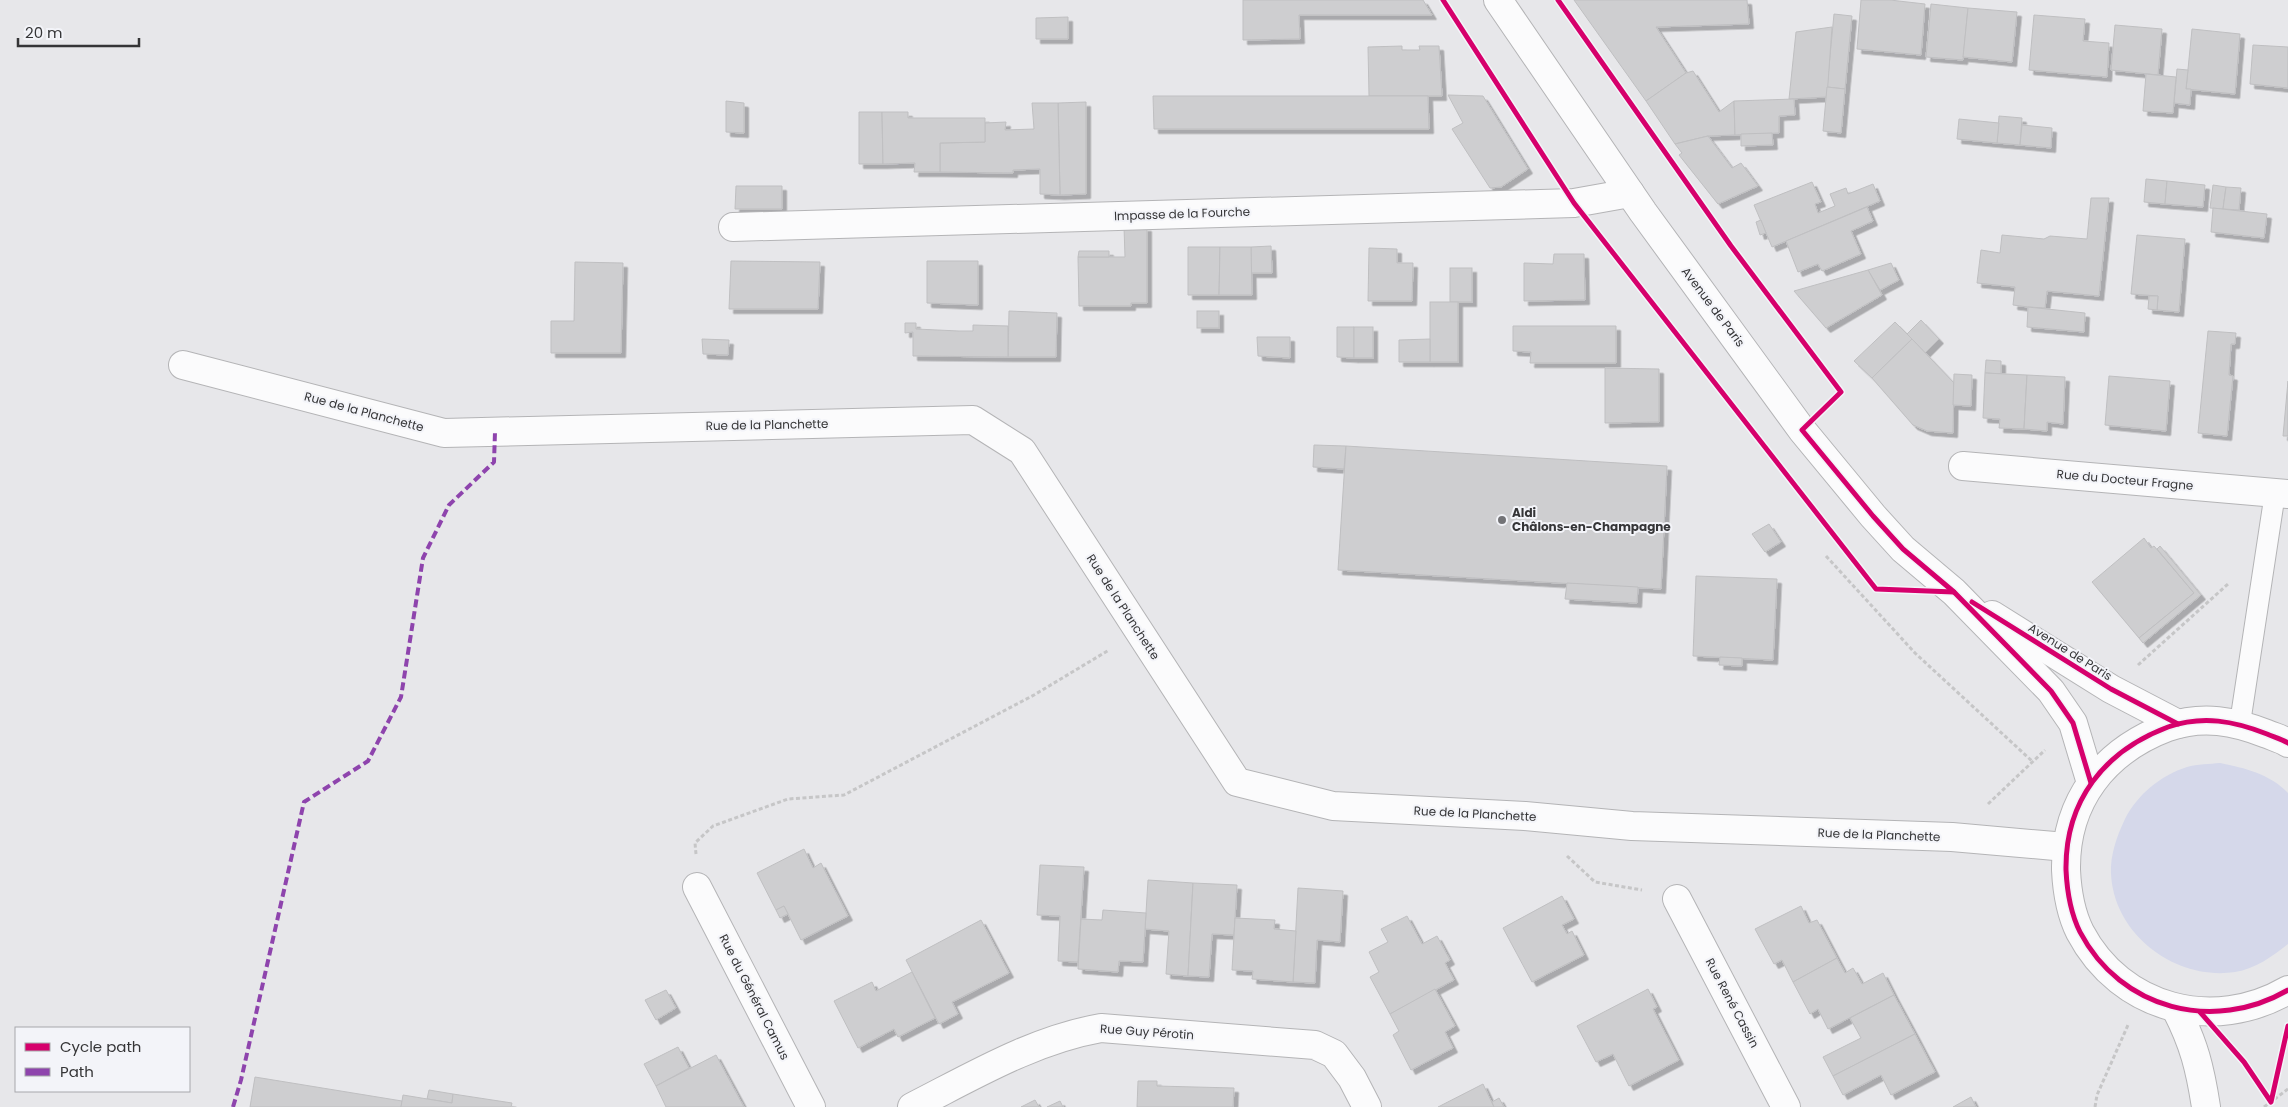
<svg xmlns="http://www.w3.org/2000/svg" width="2288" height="1107" font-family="Poppins,sans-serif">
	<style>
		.green { fill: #d5d8ea }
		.building { fill: #ceced0; stroke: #bfbfc1; filter: url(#shadow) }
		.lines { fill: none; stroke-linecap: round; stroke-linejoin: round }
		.lane-casing { stroke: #b4b4b6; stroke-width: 22 }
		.street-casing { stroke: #b4b4b6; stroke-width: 30 }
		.secondary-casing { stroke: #b4b4b6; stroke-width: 30 }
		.path { stroke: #c6c6c7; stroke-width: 3; stroke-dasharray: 4 2.5; stroke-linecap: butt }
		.lane { stroke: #fbfbfc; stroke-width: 20 }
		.street { stroke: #fbfbfc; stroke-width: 28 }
		.secondary { stroke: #fbfbfc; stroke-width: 28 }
		.quiet { stroke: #8e44ad; stroke-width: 4; stroke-dasharray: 8 4; stroke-linecap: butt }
		.cycleway-casing { stroke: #f3f4f9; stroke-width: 8 }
		.cycleway { stroke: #d6006c; stroke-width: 5 }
		.poi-dot { fill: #737376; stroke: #f3f4f9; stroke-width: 2 }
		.labels { text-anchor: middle; stroke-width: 4; stroke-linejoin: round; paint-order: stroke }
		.street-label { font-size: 12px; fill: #353537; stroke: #f3f4f9 }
		.poi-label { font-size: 12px; font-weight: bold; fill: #353537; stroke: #f3f4f9; text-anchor: start }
	</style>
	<defs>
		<filter id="shadow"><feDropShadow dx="4.5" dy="4.5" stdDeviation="0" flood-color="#0004"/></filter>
	</defs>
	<rect width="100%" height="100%" fill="#e7e7ea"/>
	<path class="green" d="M2220,763c25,5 50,11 68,30v151c-15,12 -33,25 -53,28 -59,9 -121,-37 -124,-98 -1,-19 6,-38 14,-55 12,-24 36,-44 62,-52 10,-3 23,-3 33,-4z"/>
	<g class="building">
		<polygon points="1243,0 1423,0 1432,15 1299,15 1300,39 1243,40"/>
		<polygon points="1574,0 1747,0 1749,24 1656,27 1686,73 1646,101"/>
		<polygon points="1861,0 1890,0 1925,4 1921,55 1857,49"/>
		<polygon points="1931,4 1968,8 1963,60 1926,57"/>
		<polygon points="1968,8 2017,12 2012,62 1963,57"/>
		<polygon points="1834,14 1852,16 1845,89 1827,87"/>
		<polygon points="2034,15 2085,19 2083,41 2109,43 2107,77 2029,70"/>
		<polygon points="1068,17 1068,39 1036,39 1036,18"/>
		<polygon points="2115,25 2162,29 2158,75 2111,70"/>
		<polygon points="1832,27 1827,97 1789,99 1796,32"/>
		<polygon points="2192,29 2240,34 2235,94 2186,89"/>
		<polygon points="2253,45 2288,47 2288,88 2250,84"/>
		<polygon points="1402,46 1402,50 1420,50 1419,46 1439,46 1442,96 1369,96 1368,47"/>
		<polygon points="2177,69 2188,70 2186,89 2191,89 2190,105 2174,103"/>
		<polygon points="1693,71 1719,112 1734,101 1735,135 1708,136 1675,144 1646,101 1686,73"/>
		<polygon points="2146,74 2176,77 2173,113 2143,111"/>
		<polygon points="1827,87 1845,89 1841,133 1823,131"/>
		<polygon points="1448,95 1483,96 1528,169 1501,187 1490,188 1452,129 1463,123"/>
		<polygon points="1153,96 1428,96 1429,129 1154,129"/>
		<polygon points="1794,99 1795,115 1779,116 1779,133 1735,135 1734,101"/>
		<polygon points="726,101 744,103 744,133 726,132"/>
		<polygon points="1086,102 1086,194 1060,195 1058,103"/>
		<polygon points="1032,103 1058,103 1060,195 1040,194 1040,169 1013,170 1013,173 940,172 940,143 985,142 985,123 1006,122 1005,130 1034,129"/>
		<polygon points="859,112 882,112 883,164 859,164"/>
		<polygon points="882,112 908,112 908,118 985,118 985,142 940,143 940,172 914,172 915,163 883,164"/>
		<polygon points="1999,116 2022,118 2020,145 1997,143"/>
		<polygon points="1959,119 1999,123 1997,143 1957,139"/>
		<polygon points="2022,125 2052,128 2051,148 2020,145"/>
		<polygon points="1772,133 1773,145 1741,146 1741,134"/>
		<polygon points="1708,136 1732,168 1741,163 1758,186 1718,204 1679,155 1682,153 1675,144"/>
		<polygon points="2146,179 2167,181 2165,204 2144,202"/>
		<polygon points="2167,181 2205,185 2203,207 2165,204"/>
		<polygon points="1812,182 1821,202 1815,204 1818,213 1835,206 1830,194 1846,188 1848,194 1873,184 1880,201 1772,247 1754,205"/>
		<polygon points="2213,185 2226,187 2223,209 2210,208"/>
		<polygon points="736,186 782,186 782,209 735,209"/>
		<polygon points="2226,187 2241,188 2239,210 2223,209"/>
		<polygon points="2091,198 2109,198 2099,296 2047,291 2045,308 2028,307 2013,305 2015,287 1977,283 1981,250 2000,253 2002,235 2044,239 2050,236 2087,239"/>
		<polygon points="1867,207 1873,221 1851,231 1861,254 1822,271 1818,264 1798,272 1786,241"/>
		<polygon points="2213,208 2267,214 2264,238 2211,232"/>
		<polygon points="1761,220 1766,233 1760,235 1756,222"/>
		<polygon points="1124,227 1147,227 1147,303 1131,303 1131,306 1079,306 1078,257 1125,257"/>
		<polygon points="2137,235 2185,239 2179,312 2157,310 2158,296 2131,294"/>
		<polygon points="1271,246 1272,273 1251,273 1251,247"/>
		<polygon points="1188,247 1220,247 1219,295 1188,295"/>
		<polygon points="1220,247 1251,247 1252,295 1219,295"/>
		<polygon points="1369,248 1397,249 1397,263 1413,263 1412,301 1368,301"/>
		<polygon points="1079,251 1109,251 1109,257 1078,257"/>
		<polygon points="1554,254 1584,254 1585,300 1524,301 1524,263 1553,264"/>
		<polygon points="731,261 820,262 818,309 729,309"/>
		<polygon points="927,261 978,261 978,305 927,303"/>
		<polygon points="575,262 623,263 621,353 551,353 551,321 574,321"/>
		<polygon points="1891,263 1899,280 1880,290 1868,270"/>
		<rect x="1450" y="268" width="22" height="34"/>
		<polygon points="1868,270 1882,295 1826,328 1794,291"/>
		<polygon points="2149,296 2158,296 2157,310 2148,309"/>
		<rect x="1430" y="302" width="28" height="60"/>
		<polygon points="2028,307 2085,313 2084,332 2027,327"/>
		<polygon points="1009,311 1057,313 1056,357 1008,357"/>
		<rect x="1197" y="311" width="22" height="17"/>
		<polygon points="1921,320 1939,339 1925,353 1907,334"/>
		<polygon points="1895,322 1912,339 1872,378 1854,361"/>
		<polygon points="905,323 916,323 916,329 959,331 973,331 973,325 1008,326 1008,357 913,356 913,332 905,333"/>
		<polygon points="1513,326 1616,326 1616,363 1530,363 1531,352 1513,351"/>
		<polygon points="1337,327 1354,327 1354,358 1337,357"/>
		<rect x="1354" y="327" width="19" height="31"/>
		<polygon points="2208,331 2236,333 2235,344 2231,344 2229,375 2233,376 2227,436 2198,433"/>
		<polygon points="1257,337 1290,337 1290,358 1258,356"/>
		<polygon points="702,339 729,340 728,355 703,354"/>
		<polygon points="1430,339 1430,362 1399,362 1399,340"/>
		<polygon points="1912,339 1954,383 1953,433 1927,431 1913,425 1872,378"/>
		<polygon points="1986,360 2001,361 2001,374 1985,373"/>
		<polygon points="1605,368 1659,369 1659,422 1605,423"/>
		<polygon points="1985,373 2027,375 2024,429 1999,428 2000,419 1983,418"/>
		<polygon points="1954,374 1972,375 1971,406 1953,405"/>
		<polygon points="2027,375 2065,377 2063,424 2047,422 2047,431 2024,429"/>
		<polygon points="2109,376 2170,381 2166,431 2105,425"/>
		<polygon points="2288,381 2288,436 2283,436"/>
		<polygon points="1314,445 1346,446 1344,469 1313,467"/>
		<polygon points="1346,446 1667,466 1661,589 1338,570"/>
		<polygon points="1769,524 1781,542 1765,552 1752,534"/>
		<polygon points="2144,538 2151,548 2154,546 2194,593 2139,638 2092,582"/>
		<polygon points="2160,546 2201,595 2143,643 2139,638 2194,593 2157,549"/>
		<polygon points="1696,576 1777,579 1773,660 1693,656"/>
		<polygon points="1567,583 1638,587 1637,603 1565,599"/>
		<polygon points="1720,657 1742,658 1742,666 1719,665"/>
		<polygon points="804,849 813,868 821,863 848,916 801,940 784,906 776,910 757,873"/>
		<polygon points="1040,865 1084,867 1078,962 1058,961 1060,916 1037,915"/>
		<polygon points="1148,880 1193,883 1188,976 1166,974 1169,931 1145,929"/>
		<polygon points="1193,883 1237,885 1234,935 1212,934 1209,977 1188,976"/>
		<polygon points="1298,888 1343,891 1340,942 1317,940 1315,983 1293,982"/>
		<polygon points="1562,896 1574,919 1562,925 1567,934 1572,931 1584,955 1532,982 1503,928"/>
		<polygon points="784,906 788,914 780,918 776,910"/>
		<polygon points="1801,906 1809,923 1817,920 1837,958 1793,982 1782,960 1774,964 1755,929"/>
		<polygon points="1103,910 1146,913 1143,962 1119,961 1118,972 1078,969 1081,919 1102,920"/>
		<polygon points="1407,916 1422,944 1437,936 1450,960 1445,963 1454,980 1390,1014 1370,977 1379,972 1369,952 1388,942 1381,929"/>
		<polygon points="1235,918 1275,920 1274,929 1296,931 1293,982 1252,979 1253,971 1232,970"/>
		<polygon points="981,920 1009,973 952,1002 958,1014 939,1024 906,960"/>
		<polygon points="1837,958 1845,973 1853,968 1862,984 1883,973 1894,995 1828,1029 1818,1009 1810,1014 1793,982"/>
		<polygon points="912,972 935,1018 898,1037 894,1029 858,1048 834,1001 872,982 876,991"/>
		<polygon points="1435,989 1455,1026 1445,1032 1453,1048 1411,1070 1393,1035 1399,1031 1390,1014"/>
		<polygon points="1648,989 1657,1007 1653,1009 1679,1060 1629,1086 1613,1054 1596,1062 1577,1026"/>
		<polygon points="666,990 676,1008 656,1020 645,1000"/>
		<polygon points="1894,995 1915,1034 1833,1076 1823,1057 1861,1038 1850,1018"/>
		<polygon points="1915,1034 1935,1072 1891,1095 1881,1075 1843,1095 1833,1076"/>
		<polygon points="678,1047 689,1068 656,1086 644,1064"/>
		<polygon points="716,1055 744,1107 666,1107 656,1086"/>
		<polygon points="255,1077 402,1101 401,1107 250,1107"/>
		<polygon points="1138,1081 1157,1081 1157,1086 1234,1088 1233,1107 1137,1107"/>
		<polygon points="1483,1084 1494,1107 1438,1107"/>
		<polygon points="429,1090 453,1094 452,1103 427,1099"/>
		<polygon points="453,1094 512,1103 511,1107 401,1107 403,1095 452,1103"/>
		<polygon points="1971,1097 1976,1107 1953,1107"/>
		<polygon points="1499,1098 1504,1107 1494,1107 1492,1102"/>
		<polygon points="1035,1100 1039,1107 1021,1107"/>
		<polygon points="1060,1101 1063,1107 1047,1107"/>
	</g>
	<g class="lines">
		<g class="lane-casing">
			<polyline id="lane" points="2240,723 2275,493"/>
		</g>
		<g class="street-casing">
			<g id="street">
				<polyline points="733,227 1574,203 1630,193"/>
				<polyline points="183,365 444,433 973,420 1022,451 1237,782 1333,806 1525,816 1632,826 1952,837 2066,847"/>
				<polyline points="1963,466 2288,494"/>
				<polyline points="697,887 811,1107"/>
				<polyline points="1677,899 1786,1107"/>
				<path d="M912,1107c61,-31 121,-67 189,-79l214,17 19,9 18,24 15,29"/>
			</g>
		</g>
		<g class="secondary-casing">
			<g id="secondary">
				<polyline points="1498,0 1643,212 1802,430 1873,516 1903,549 1954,592 2051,691 2073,723 2091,783"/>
				<polyline points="1992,615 2111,689 2178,724"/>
				<path d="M2288,743c-6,-4 -14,-6 -21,-9 -33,-13 -64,-19 -99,-7 -64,24 -103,74 -102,143 1,21 5,44 14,62 41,78 134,101 208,58"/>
				<path d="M2176,1009c18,35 24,59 30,98"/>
			</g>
		</g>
		<g class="path">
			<polyline points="1826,556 1915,653 2033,762"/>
			<polyline points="2138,665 2228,584"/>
			<polyline points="1988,804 2045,750"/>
			<polyline points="696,854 695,843 713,826 788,799 844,795 1034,695 1109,650"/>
			<polyline points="1567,856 1595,882 1642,890"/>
			<polyline points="2095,1107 2097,1095 2128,1025"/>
			<polyline points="2264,1107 2288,1089"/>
		</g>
		<use href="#lane" class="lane"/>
		<use href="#street" class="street"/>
		<use href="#secondary" class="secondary"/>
		<polyline class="quiet" points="233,1107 241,1080 304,802 368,761 401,697 423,558 449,505 494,462 495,432"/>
		<g class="cycleway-casing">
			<g id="cycleway">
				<polyline points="1443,0 1574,203 1876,589 1954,592"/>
				<polyline points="1558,0 1731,246 1841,392 1802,430 1873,516 1903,549 1954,592 2051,691 2073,723 2091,783"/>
				<polyline points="1972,602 2111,689 2178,724"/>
				<path d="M2288,743c-6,-4 -14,-6 -21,-9 -33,-13 -64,-19 -99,-7 -64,24 -103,74 -102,143 1,21 5,44 14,62 41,78 134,101 208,58"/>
				<polyline points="2200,1012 2244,1062 2271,1102 2288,1026"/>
			</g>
		</g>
		<use href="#cycleway" class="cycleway"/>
	</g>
	<circle class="poi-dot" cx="1502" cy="520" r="5"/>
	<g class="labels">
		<g class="street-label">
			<text transform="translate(1182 214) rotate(-2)" y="4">Impasse de la Fourche</text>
			<text transform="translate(1713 307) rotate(53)" y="4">Avenue de Paris</text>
			<text transform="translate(364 412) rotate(15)" y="4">Rue de la Planchette</text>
			<text transform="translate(767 425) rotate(-1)" y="4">Rue de la Planchette</text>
			<text transform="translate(2125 480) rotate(5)" y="4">Rue du Docteur Fragne</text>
			<text transform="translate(1123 607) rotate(57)" y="4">Rue de la Planchette</text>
			<text transform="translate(2070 652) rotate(32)" y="4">Avenue de Paris</text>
			<text transform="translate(1475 814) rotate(3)" y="4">Rue de la Planchette</text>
			<text transform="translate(1879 835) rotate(2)" y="4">Rue de la Planchette</text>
			<text transform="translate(754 997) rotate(63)" y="4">Rue du Général Camus</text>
			<text transform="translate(1732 1003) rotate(62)" y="4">Rue René Cassin</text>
			<text transform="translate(1147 1032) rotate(4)" y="4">Rue Guy Pérotin</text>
		</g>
		<g class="poi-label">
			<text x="1512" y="517">Aldi<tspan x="1512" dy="14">Châlons-en-Champagne</tspan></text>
		</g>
	</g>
	<rect x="15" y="1027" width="175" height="65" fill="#f3f4f9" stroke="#a7a8ab"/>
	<rect x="25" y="1043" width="25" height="8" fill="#d6006c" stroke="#a7a8ab"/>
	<text x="60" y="1052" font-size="15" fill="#353537">Cycle path</text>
	<rect x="25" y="1068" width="25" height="8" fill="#8e44ad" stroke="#a7a8ab"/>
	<text x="60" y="1077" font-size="15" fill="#353537">Path</text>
	<path d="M18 38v8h121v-8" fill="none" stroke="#353537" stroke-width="2.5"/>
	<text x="25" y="38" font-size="15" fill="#353537" stroke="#f3f4f9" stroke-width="4" paint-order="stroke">20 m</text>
</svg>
